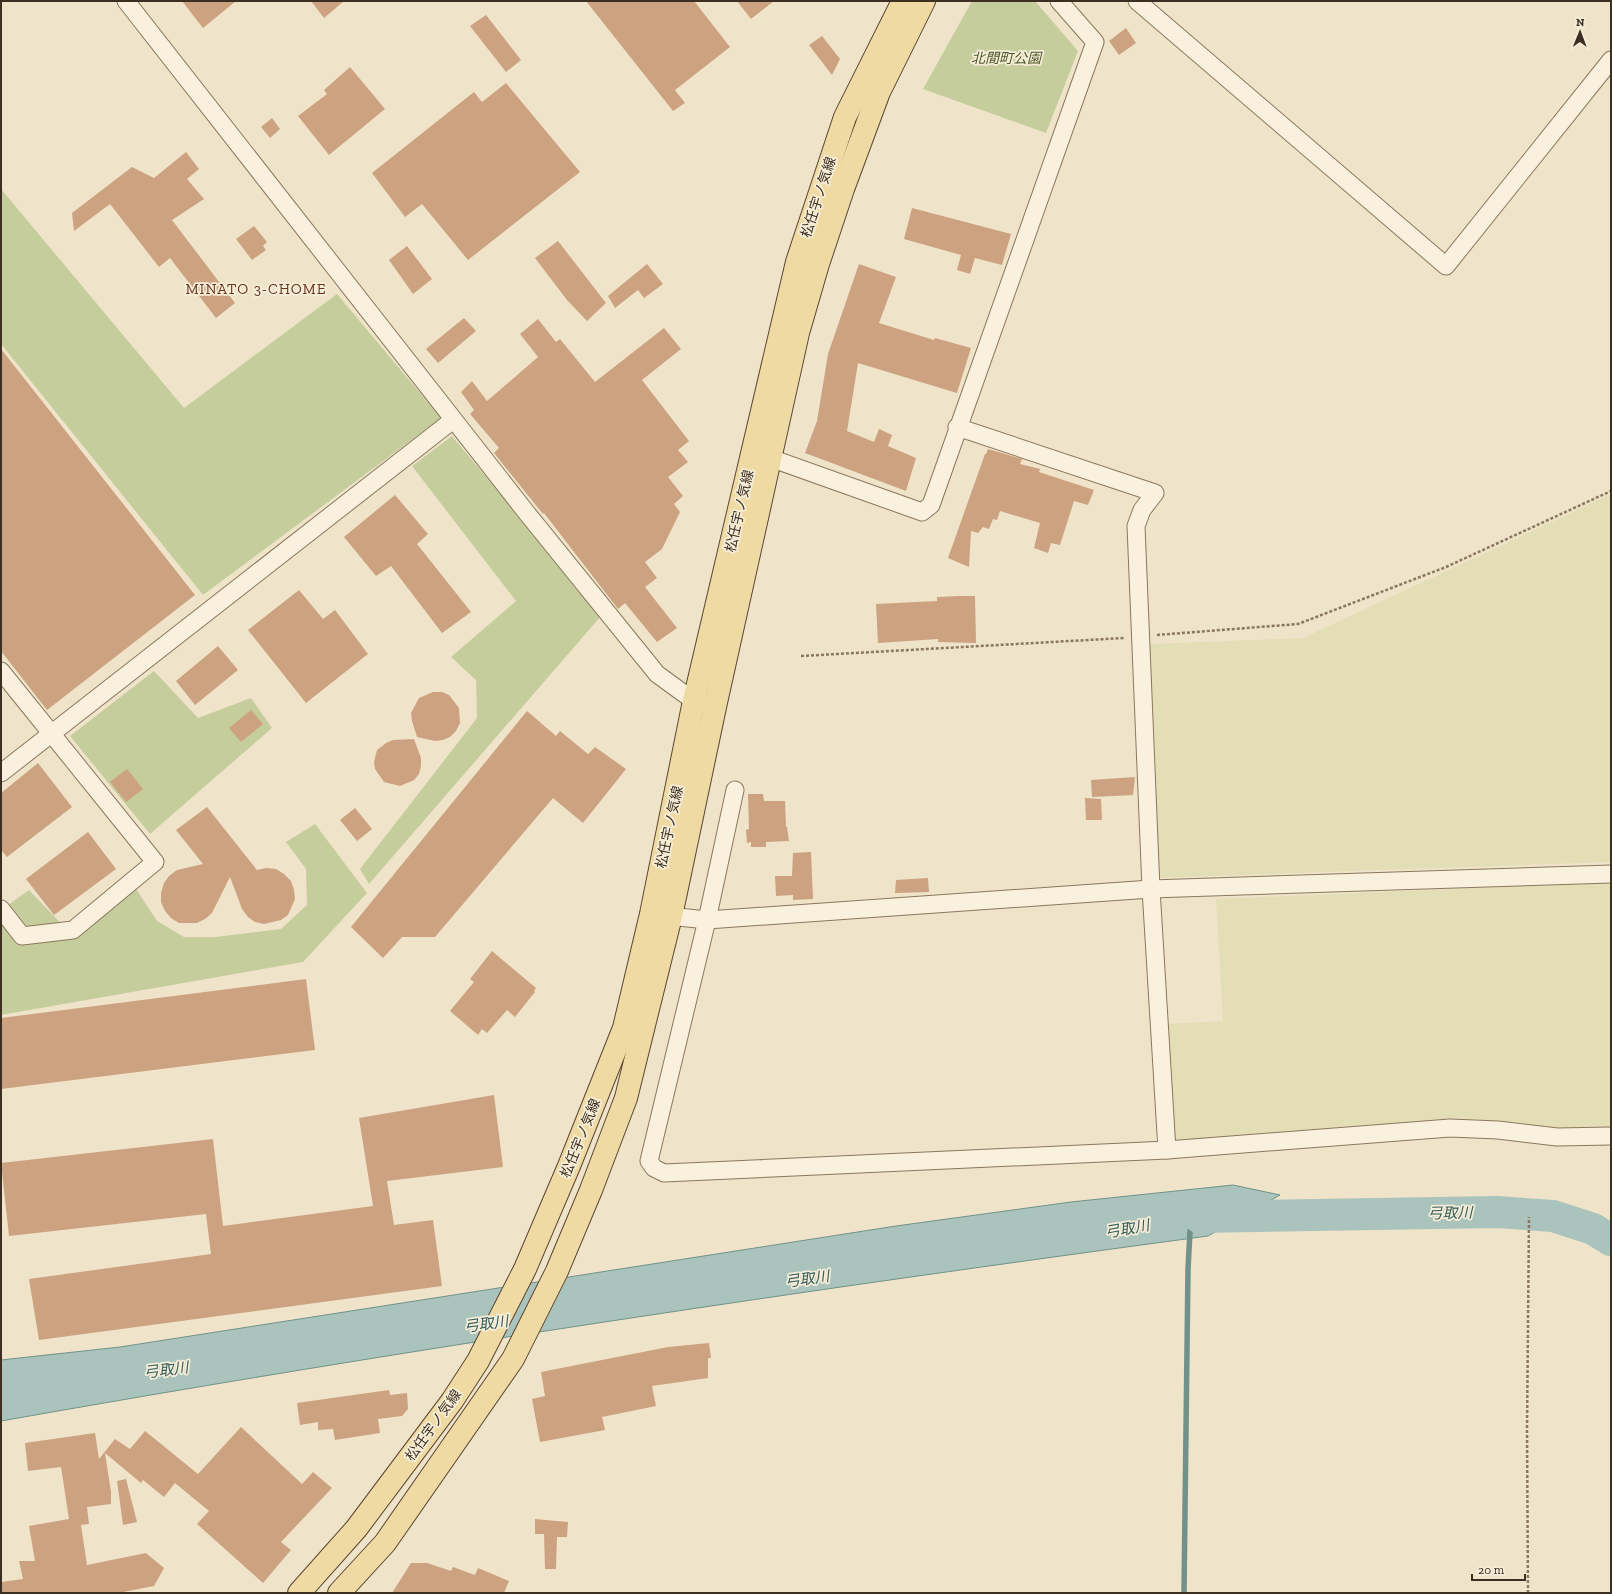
<svg xmlns="http://www.w3.org/2000/svg" width="1612" height="1594" font-family="'Zilla Slab','Noto Sans JP',serif">
	<style>
		.farmland { fill: #e4deb7 }
		.green { fill: #c6cd9d }
		.water { fill: #aac3bc; stroke: #70928a }
		.lines { fill: none; stroke-linecap: round; stroke-linejoin: round }
		.stream { stroke: #70928a; stroke-width: 5.5 }
		.river { stroke: #aac3bc; stroke-width: 32 }
		.building { fill: #cca280 }
		.minor-casing { stroke: #8b775e; stroke-width: 19 }
		.major-casing { stroke: #594531; stroke-width: 24 }
		.path { stroke: #8b775e; stroke-width: 2.5; stroke-dasharray: 3 2; stroke-linecap: butt }
		.minor { stroke: #f9f1dd; stroke-width: 17 }
		.major { stroke: #f0daa3; stroke-width: 22 }
		.labels { text-anchor: middle; stroke-width: 3.5; stroke-linejoin: round; paint-order: stroke }
		.park-label { font-size: 14px; font-style: italic; fill: #4a5828; stroke: #f6eed9 }
		.street-label { font-size: 14px; fill: #3c2f21; stroke: #f6eed9 }
		.neighbourhood-label { font-size: 15px; letter-spacing: 1px; fill: #683221; stroke: #f6eed9 }
		.water-label { font-size: 15px; font-style: italic; fill: #315b5a; stroke: #f6eed9 }
	</style>
	<rect width="100%" height="100%" fill="#efe4c9"/>
	<g class="farmland">
		<polygon points="1611,494 1611,862 1157,878 1149,644 1303,638"/>
		<polygon points="1611,882 1611,1127 1172,1145 1165,1024 1223,1021 1216,899"/>
	</g>
	<g class="green">
		<polygon points="972,1 1035,1 1078,51 1046,133 923,89"/>
		<polygon points="1,189 184,408 337,294 441,418 203,595 1,344"/>
		<polygon points="452,436 601,616 369,884 360,869 477,718 476,680 451,657 516,601 412,466"/>
		<polygon points="154,671 198,718 251,698 272,728 150,834 70,736"/>
		<polygon points="315,824 367,893 303,962 1,1015 1,910 29,890 74,937 136,889 157,921 184,937 215,937 281,929 307,905 306,869 286,842"/>
	</g>
	<path class="water" d="M1233,1185l47,10 -72,41c-403,54 -806,114 -1207,185v-61l119,-13 776,-121 175,-24z"/>
	<g class="lines">
		<polyline class="stream" points="1184,1593 1188,1269 1190,1231"/>
		<polyline class="river" points="1199,1217 1497,1212 1553,1216 1593,1229 1611,1240"/>
	</g>
	<g class="building">
		<polygon points="182,1 236,1 203,28"/>
		<polygon points="311,1 344,1 324,18"/>
		<polygon points="586,1 694,1 730,47 675,90 685,103 673,111"/>
		<polygon points="737,1 774,1 751,19"/>
		<polygon points="486,15 521,60 506,72 470,26"/>
		<polygon points="1126,28 1136,43 1119,55 1109,41"/>
		<polygon points="822,36 840,59 832,75 809,45"/>
		<polygon points="350,67 385,109 329,155 298,116 327,94 324,90"/>
		<polygon points="506,83 580,172 468,260 422,204 405,217 372,173 474,92 482,102"/>
		<polygon points="272,118 280,129 270,138 261,127"/>
		<polygon points="186,152 199,169 187,179 204,199 172,220 235,303 216,318 170,258 159,267 110,204 74,231 72,213 132,167 154,178"/>
		<polygon points="912,208 1011,234 1002,265 975,258 970,274 957,270 961,255 904,239"/>
		<polygon points="254,226 267,242 263,246 266,250 252,260 236,239"/>
		<polygon points="558,241 606,303 587,321 567,300 535,258"/>
		<polygon points="407,246 432,279 413,294 389,260"/>
		<polygon points="647,264 663,284 644,298 638,290 615,308 608,296"/>
		<polygon points="859,264 896,277 879,323 934,340 935,338 971,348 957,393 858,363 847,431 874,442 879,429 892,435 888,446 916,458 906,491 805,453 817,421 828,354"/>
		<polygon points="464,318 476,331 438,363 426,349"/>
		<polygon points="538,319 556,342 560,339 595,382 664,328 681,349 642,380 689,441 678,450 688,462 668,477 683,496 674,504 680,512 662,549 645,562 657,578 645,587 677,628 657,642 625,603 618,609 544,513 543,514 494,453 499,448 470,414 474,410 461,392 472,381 487,401 538,357 520,334"/>
		<polygon points="1,349 195,595 47,710 1,651"/>
		<polygon points="988,449 1022,459 1020,464 1040,469 1039,472 1094,490 1088,505 1074,501 1060,545 1051,543 1048,553 1034,548 1040,523 1000,511 997,520 993,519 989,529 983,527 978,533 971,531 969,567 948,558 985,454 986,454"/>
		<polygon points="395,495 428,534 417,544 471,612 442,633 391,566 376,576 344,537"/>
		<polygon points="299,590 323,619 335,610 368,654 306,703 248,630"/>
		<polygon points="960,596 975,596 976,643 938,642 938,639 878,643 876,604 937,601 937,597"/>
		<polygon points="218,646 238,670 195,705 176,681"/>
		<polygon points="433,692 442,692 449,695 459,708 460,723 456,731 450,737 443,740 435,741 417,737 412,721 411,713 419,698"/>
		<polygon points="251,710 263,724 241,742 229,728"/>
		<polygon points="527,711 556,736 560,731 588,754 595,747 626,769 583,823 553,798 435,937 402,937 383,958 351,927"/>
		<polygon points="414,739 421,758 421,766 419,774 414,780 400,786 384,782 375,769 374,762 377,750 386,743 393,740"/>
		<polygon points="38,763 72,807 7,857 1,850 1,793"/>
		<polygon points="127,769 143,789 126,802 110,782"/>
		<polygon points="1135,777 1133,795 1092,797 1091,780"/>
		<polygon points="748,794 763,794 764,801 785,801 786,827 787,827 789,841 766,842 766,847 751,847 751,842 747,843 746,830 749,829"/>
		<polygon points="1085,798 1101,799 1102,820 1086,820"/>
		<polygon points="207,807 257,870 266,868 276,869 284,874 291,881 294,890 295,899 288,915 281,920 264,924 255,922 248,917 242,909 230,877 212,913 205,919 197,923 179,923 171,918 165,911 161,902 161,893 164,883 169,876 177,870 203,864 176,830"/>
		<polygon points="355,808 372,829 357,841 340,820"/>
		<polygon points="88,832 116,869 54,915 26,879"/>
		<polygon points="811,852 813,899 793,900 793,895 776,896 775,876 792,876 793,853"/>
		<polygon points="928,878 929,892 895,893 896,880"/>
		<polygon points="492,951 536,988 534,991 535,992 515,1017 507,1010 487,1033 482,1029 478,1035 450,1011 474,982 470,979"/>
		<polygon points="306,979 315,1050 1,1089 1,1018"/>
		<polygon points="494,1095 503,1167 387,1181 394,1225 433,1220 442,1286 39,1340 29,1279 211,1254 206,1214 9,1236 1,1163 213,1139 223,1226 373,1206 359,1118"/>
		<polygon points="709,1343 711,1358 708,1358 708,1378 652,1386 656,1406 602,1417 605,1430 540,1442 532,1399 545,1396 541,1372 668,1347"/>
		<polygon points="389,1390 390,1395 407,1393 408,1409 402,1416 378,1419 380,1433 335,1440 333,1429 318,1430 318,1422 300,1425 297,1403"/>
		<polygon points="241,1427 302,1484 313,1472 332,1488 281,1542 291,1550 263,1583 197,1524 209,1511 175,1483 164,1497 143,1480 141,1483 105,1453 111,1492 111,1504 87,1507 89,1524 81,1525 87,1565 146,1553 164,1568 154,1586 118,1593 1,1593 1,1582 23,1579 19,1561 35,1561 29,1526 69,1519 61,1467 28,1471 25,1443 95,1433 99,1459 115,1439 130,1449 145,1431 198,1474"/>
		<polygon points="126,1479 137,1522 123,1525 117,1481"/>
		<polygon points="535,1519 568,1522 567,1537 557,1537 556,1569 545,1569 544,1534 535,1534"/>
		<polygon points="411,1563 427,1563 451,1571 453,1567 475,1575 478,1568 509,1581 504,1593 392,1593"/>
	</g>
	<g class="lines">
		<g class="minor-casing">
			<g id="minor">
				<polyline points="126,1 526,512 657,674 694,701 705,704"/>
				<polyline points="1137,1 1446,266 1611,60"/>
				<polyline points="957,427 1155,493 1142,510 1136,526 1151,889 1167,1150"/>
				<polyline points="759,454 922,512 931,505 1095,42 1059,1"/>
				<polyline points="1,671 155,862 73,930 22,936 1,909"/>
				<polyline points="1,773 453,420"/>
				<polyline points="735,790 707,920 649,1161 654,1168 664,1173 1167,1150 1450,1128 1498,1130 1557,1137 1611,1136"/>
				<polyline points="659,915 707,920 1151,889 1611,874"/>
			</g>
		</g>
		<g class="major-casing">
			<g id="major">
				<polyline points="299,1593 356,1529 452,1401 478,1361 525,1269 569,1166 624,1028 651,914 694,701 797,262 845,117 903,1"/>
				<polyline points="339,1593 385,1543 513,1359 557,1271 591,1190 626,1098 671,916 715,707 798,333 818,264 843,189 879,92 924,1"/>
			</g>
		</g>
		<g class="path">
			<polyline points="1157,635 1298,624 1446,567 1611,491"/>
			<polyline points="801,656 1124,638"/>
			<polyline points="1528,1593 1527,1431 1529,1217"/>
		</g>
		<use href="#minor" class="minor"/>
		<use href="#major" class="major"/>
	</g>
	<g class="labels">
		<g class="park-label">
			<text x="1006" y="63">北間町公園</text>
		</g>
		<g class="street-label">
			<text transform="translate(818 197) rotate(-72)" y="5">松任宇ノ気線</text>
			<text transform="translate(739 511) rotate(-77)" y="5">松任宇ノ気線</text>
			<text transform="translate(669 827) rotate(-78)" y="5">松任宇ノ気線</text>
			<text transform="translate(580 1138) rotate(-68)" y="5">松任宇ノ気線</text>
			<text transform="translate(433 1425) rotate(-54)" y="5">松任宇ノ気線</text>
		</g>
		<g class="neighbourhood-label">
			<text x="256" y="294">MINATO 3-CHOME</text>
		</g>
		<g class="water-label">
			<text transform="translate(1450 1213) rotate(-1)" y="5">弓取川</text>
			<text transform="translate(1127 1229) rotate(-10)" y="5">弓取川</text>
			<text transform="translate(807 1279) rotate(-8)" y="5">弓取川</text>
			<text transform="translate(486 1324) rotate(-8)" y="5">弓取川</text>
			<text transform="translate(166 1370) rotate(-7)" y="5">弓取川</text>
		</g>
	</g>
	<rect width="1612" height="1594" fill="none" stroke="#3c2f21" stroke-width="4"/>
	<g transform="translate(1580 32) rotate(1)" stroke="#f6eed9" stroke-width="3" paint-order="stroke">
	<path d="M0-3L7 15L0 10L-7 15Z" fill="#3c2f21"/>
	<text y="-6" font-size="11" font-weight="bold" text-anchor="middle" fill="#3c2f21">N</text>
	</g>
	<path d="M1472 1574v6h53v-6" fill="none" stroke="#3c2f21" stroke-width="2"/>
	<text x="1478" y="1574" font-size="12" fill="#3c2f21" stroke="#f6eed9" stroke-width="3" paint-order="stroke">20 m</text>
</svg>
